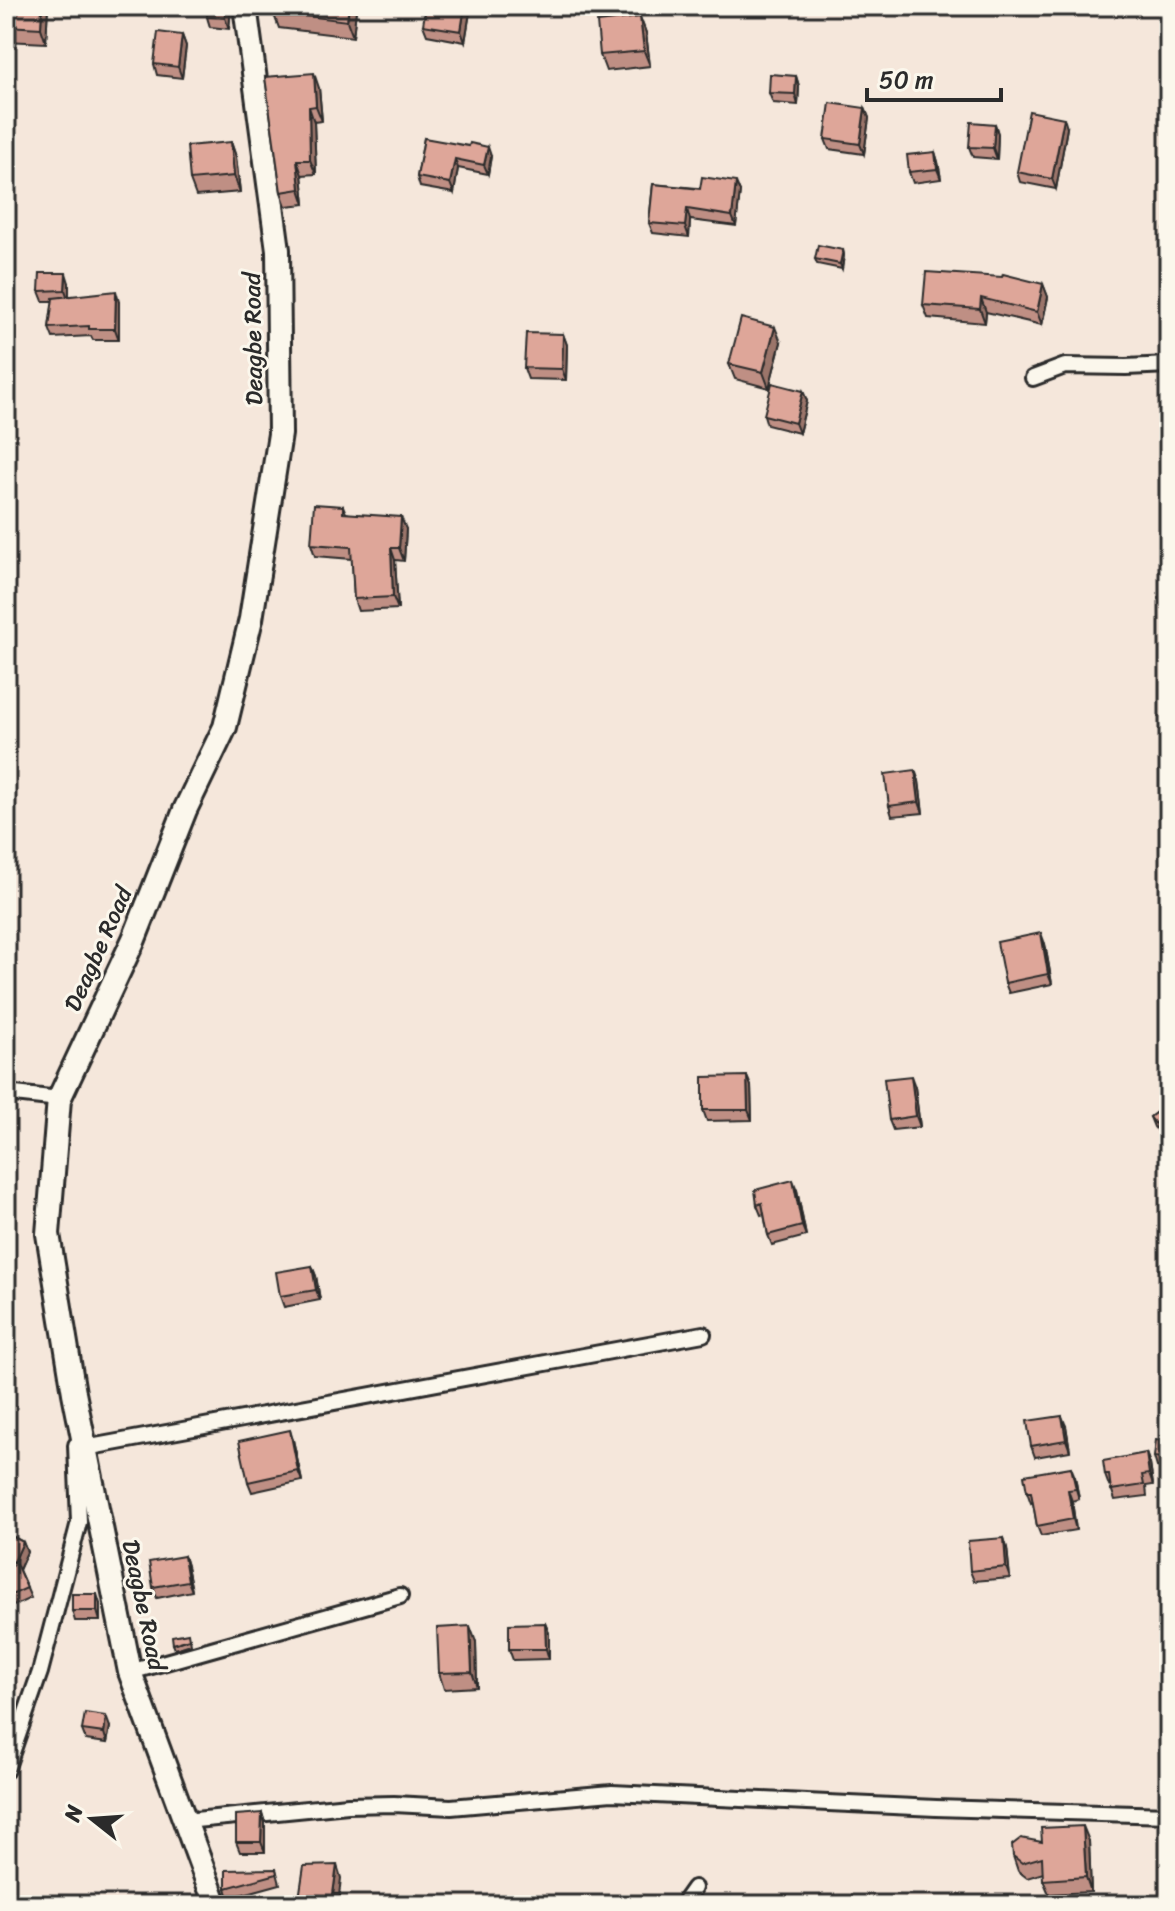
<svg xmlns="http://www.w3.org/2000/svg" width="1175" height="1911" font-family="Sriracha,sans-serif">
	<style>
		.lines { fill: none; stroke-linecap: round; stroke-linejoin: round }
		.street-casing { stroke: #2b2b2b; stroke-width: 20 }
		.secondary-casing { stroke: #2b2b2b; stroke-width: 28 }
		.street { stroke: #fbf7ec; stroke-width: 14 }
		.secondary { stroke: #fbf7ec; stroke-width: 22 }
		.wall { fill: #bf8f84; stroke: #2b2b2b; stroke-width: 2 }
		.shaded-wall { fill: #9b746b; stroke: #2b2b2b; stroke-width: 2 }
		.building { fill: #dea699; stroke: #2b2b2b; stroke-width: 2 }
		.labels { text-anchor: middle; stroke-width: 6; stroke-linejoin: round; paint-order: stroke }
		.street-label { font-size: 24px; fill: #2b2b2b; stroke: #fbf7ec }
	</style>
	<rect width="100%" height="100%" fill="#f5e7db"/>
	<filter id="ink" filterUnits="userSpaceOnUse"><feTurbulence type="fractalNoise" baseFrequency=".0125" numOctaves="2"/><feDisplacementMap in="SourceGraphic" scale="16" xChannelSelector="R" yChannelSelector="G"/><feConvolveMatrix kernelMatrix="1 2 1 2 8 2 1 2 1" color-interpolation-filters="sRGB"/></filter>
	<g filter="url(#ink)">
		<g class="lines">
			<g class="street-casing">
				<g id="street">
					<polyline points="1033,378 1065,366 1126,367 1169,365"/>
					<polyline points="6,1093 59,1099"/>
					<polyline points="85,1448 703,1334"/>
					<polyline points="130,1672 400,1596"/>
					<polyline points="6,1770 40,1672 79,1522 76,1445"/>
					<polyline points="185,1821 348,1805 394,1804 451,1807 612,1793 936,1808 1169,1815"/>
					<polyline points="682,1905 694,1888"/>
				</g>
			</g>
			<g class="secondary-casing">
				<polyline id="secondary" points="216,1905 130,1672 74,1393 48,1234 59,1099 134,939 185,810 225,727 251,619 280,434 278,250 245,6"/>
			</g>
			<use href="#street" class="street"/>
			<use href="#secondary" class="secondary"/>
		</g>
		<g class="wall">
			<polygon points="6,6 48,6 46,43 6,41"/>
			<polygon points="207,6 231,6 229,29 210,27 207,17"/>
			<polygon points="274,6 354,6 356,10 353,37 279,28 273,12"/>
			<polygon points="470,12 465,42 427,35 423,25"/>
			<polygon points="640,17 646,33 650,66 606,71 600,55"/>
			<polygon points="182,35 186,46 182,78 157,75 154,64"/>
			<polygon points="796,76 799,86 798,105 773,103 769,93"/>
			<polygon points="265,77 319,88 322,121 314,122 316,174 302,175 305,204 286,206 281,192"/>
			<polygon points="865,108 869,118 864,154 829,149 825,139"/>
			<polygon points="995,124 998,134 997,159 973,157 969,147"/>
			<polygon points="1067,128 1056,189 1020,182 1017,172"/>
			<polygon points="7,130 16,157 6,160 6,131"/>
			<polygon points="424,138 491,156 488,174 458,168 454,193 420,187 417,177"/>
			<polygon points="231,142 236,157 240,192 196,196 190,180"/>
			<polygon points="935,152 938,162 941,179 913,183 909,172"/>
			<polygon points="653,184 740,192 736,226 690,220 689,237 653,233 649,223"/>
			<polygon points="1169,216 1169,262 1165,261 1161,251"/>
			<polygon points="843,250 844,255 842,269 817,264 815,259"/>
			<polygon points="69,283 69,296 119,302 119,340 93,340 91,336 53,338 49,328 53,301 43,301 39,291"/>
			<polygon points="1043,284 1048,297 1042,325 986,312 985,323 928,318 923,305"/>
			<polygon points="563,334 567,345 566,380 528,379 524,368"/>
			<polygon points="781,342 769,388 735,379 729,364"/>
			<polygon points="803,391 807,401 799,433 767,425 764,415"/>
			<polygon points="343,506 346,513 406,529 404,561 395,560 398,609 358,611 354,599 352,559 315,556 311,544"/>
			<polygon points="919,781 923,813 892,816 889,806"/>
			<polygon points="1045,944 1052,984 1009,993 1005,983"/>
			<polygon points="751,1086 752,1120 707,1121 703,1110"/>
			<polygon points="915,1087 920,1127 893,1130 889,1120"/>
			<polygon points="1167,1104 1167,1144 1154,1127 1150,1117"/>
			<polygon points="797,1190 806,1236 772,1245 768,1235 764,1214 761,1215 757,1205"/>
			<polygon points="312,1266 316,1276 320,1300 284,1307 280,1296"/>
			<polygon points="1066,1426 1070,1451 1035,1457 1031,1446"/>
			<polygon points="293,1440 302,1481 252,1492 248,1482"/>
			<polygon points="1169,1442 1169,1469 1157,1467 1154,1457"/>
			<polygon points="1146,1453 1150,1464 1153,1485 1146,1486 1147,1496 1115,1500 1110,1485 1109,1486 1105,1475"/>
			<polygon points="1075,1477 1079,1499 1072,1501 1076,1530 1041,1536 1037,1526 1033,1502 1031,1503 1027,1492"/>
			<polygon points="6,1533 23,1542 27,1552 19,1570 31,1598 11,1607 6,1596 6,1569 8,1568 6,1567"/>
			<polygon points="1004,1538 1007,1548 1010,1578 974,1581 970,1571"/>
			<polygon points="184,1556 187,1566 192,1591 157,1598 153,1587"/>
			<polygon points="100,1604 100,1621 75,1621 72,1611"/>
			<polygon points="545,1623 549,1633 549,1659 513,1660 509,1649"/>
			<polygon points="190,1638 191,1644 175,1649 173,1644"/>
			<polygon points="476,1642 477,1687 444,1689 439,1673"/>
			<polygon points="110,1727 107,1743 86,1740 82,1730"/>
			<polygon points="262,1813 265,1823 265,1852 240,1852 236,1842"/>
			<polygon points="1089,1841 1091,1892 1049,1894 1043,1880 1043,1873 1027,1878 1018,1871 1013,1856 1042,1842"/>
			<polygon points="276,1869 280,1884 229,1898 226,1888"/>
		</g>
		<g class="shaded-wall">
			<polygon points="42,6 48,6 46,43 41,28"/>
			<polygon points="226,6 231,6 229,29 225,18"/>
			<polygon points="349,6 354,6 356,10 353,37 347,21"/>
			<polygon points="465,6 468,6 470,12 465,42 461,31"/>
			<polygon points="640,17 646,33 650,66 644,51"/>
			<polygon points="182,35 186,46 182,78 178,67"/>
			<polygon points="314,73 319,88 322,121 316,106"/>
			<polygon points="796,76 799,86 798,105 795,94"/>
			<polygon points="309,107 314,122 316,174 310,160"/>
			<polygon points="865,108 869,118 864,154 860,144"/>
			<polygon points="1064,118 1067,128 1056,189 1052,179"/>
			<polygon points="995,124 998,134 997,159 993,148"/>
			<polygon points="231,142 236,157 240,192 234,176"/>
			<polygon points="488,147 491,156 488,174 484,165"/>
			<polygon points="935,152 938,162 941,179 937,169"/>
			<polygon points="455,159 458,168 454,193 450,183"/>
			<polygon points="297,160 302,175 305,204 300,189"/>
			<polygon points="736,182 740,192 736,226 732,216"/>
			<polygon points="687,209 690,220 689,237 685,226"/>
			<polygon points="843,250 844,255 842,269 840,264"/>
			<polygon points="66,273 69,283 69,301 65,290"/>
			<polygon points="1043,284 1048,297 1042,325 1037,312"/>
			<polygon points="116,291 119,302 119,340 115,329"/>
			<polygon points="981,298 986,312 985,323 980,309"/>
			<polygon points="775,327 781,342 769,388 763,372"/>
			<polygon points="563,334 567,345 566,380 562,369"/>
			<polygon points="803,391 807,401 799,433 795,423"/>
			<polygon points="401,517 406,529 404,561 399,548"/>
			<polygon points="391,548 395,560 398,609 393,597"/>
			<polygon points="915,770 919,781 923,813 919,802"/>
			<polygon points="1041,933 1045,944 1052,984 1048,974"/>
			<polygon points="747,1076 751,1086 752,1120 748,1110"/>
			<polygon points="911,1076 915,1087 920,1127 916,1116"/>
			<polygon points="1169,1129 1169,1142 1167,1144 1163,1134"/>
			<polygon points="793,1180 797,1190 806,1236 802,1226"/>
			<polygon points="312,1266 316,1276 320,1300 316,1290"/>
			<polygon points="1062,1416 1066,1426 1070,1451 1066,1440"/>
			<polygon points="290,1430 293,1440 302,1481 298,1471"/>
			<polygon points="1146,1453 1150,1464 1153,1485 1149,1474"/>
			<polygon points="1071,1467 1075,1477 1079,1499 1076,1489"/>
			<polygon points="1068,1490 1072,1501 1076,1530 1073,1519"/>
			<polygon points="1004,1538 1007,1548 1010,1578 1006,1567"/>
			<polygon points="23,1542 27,1552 18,1572 14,1562"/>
			<polygon points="184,1556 187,1566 192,1591 188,1581"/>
			<polygon points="97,1594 100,1604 100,1621 97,1611"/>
			<polygon points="545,1623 549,1633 549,1659 546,1649"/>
			<polygon points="470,1626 476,1642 477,1687 472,1672"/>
			<polygon points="106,1716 110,1727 107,1743 104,1733"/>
			<polygon points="262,1813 265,1823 265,1852 261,1842"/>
			<polygon points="1083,1826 1089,1841 1091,1892 1086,1877"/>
			<polygon points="337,1865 341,1878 338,1905 333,1894"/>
		</g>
		<g class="building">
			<polygon points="6,6 42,6 41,28 6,26"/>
			<polygon points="207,6 226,6 225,18 207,17"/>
			<polygon points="274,6 349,6 347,21 273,12"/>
			<polygon points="426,6 465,6 461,31 423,25"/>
			<polygon points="640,17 644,51 600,55 597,22"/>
			<polygon points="158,32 182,35 178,67 154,64"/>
			<polygon points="314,73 316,106 309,107 310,160 297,160 300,189 281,192 265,77"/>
			<polygon points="770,74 796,76 795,94 769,93"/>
			<polygon points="830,103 865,108 860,144 825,139"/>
			<polygon points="1029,111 1064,118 1052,179 1017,172"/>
			<polygon points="971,122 995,124 993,148 969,147"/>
			<polygon points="7,130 12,146 6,148 6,131"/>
			<polygon points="424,138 469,146 470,143 488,147 484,165 455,159 450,183 417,177"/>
			<polygon points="231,142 234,176 190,180 187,146"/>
			<polygon points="935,152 937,169 909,172 907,155"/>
			<polygon points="702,177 736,182 732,216 687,209 685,226 649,223 653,184 700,189"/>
			<polygon points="1167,215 1169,216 1169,252 1161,251"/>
			<polygon points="818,245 843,250 840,264 815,259"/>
			<polygon points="926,272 1002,277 1003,274 1043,284 1037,312 981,298 980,309 923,305"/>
			<polygon points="40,273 66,273 65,290 39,291"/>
			<polygon points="116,291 115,329 89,329 89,326 49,328 53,298"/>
			<polygon points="741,318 775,327 763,372 729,364"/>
			<polygon points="526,333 563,334 562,369 524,368"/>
			<polygon points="772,383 803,391 795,423 764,415"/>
			<polygon points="314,504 343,506 343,513 401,517 399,548 391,548 393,597 354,599 351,547 311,544"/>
			<polygon points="1169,708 1169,725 1164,710"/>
			<polygon points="915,770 919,802 889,806 885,774"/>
			<polygon points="1041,933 1048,974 1005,983 997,942"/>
			<polygon points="747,1076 748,1110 703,1110 703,1077"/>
			<polygon points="911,1076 916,1116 889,1120 884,1079"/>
			<polygon points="1167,1104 1169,1107 1169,1129 1163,1134 1150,1117"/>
			<polygon points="793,1180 802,1226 768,1235 762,1203 757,1205 755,1190"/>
			<polygon points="312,1266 316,1290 280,1296 276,1272"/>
			<polygon points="1062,1416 1066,1440 1031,1446 1027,1421"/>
			<polygon points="290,1430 298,1471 248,1482 239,1441"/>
			<polygon points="1156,1440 1169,1442 1169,1459 1154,1457"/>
			<polygon points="1146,1453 1149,1474 1142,1475 1144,1485 1111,1490 1109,1475 1105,1475 1103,1461"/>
			<polygon points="1071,1467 1076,1489 1068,1490 1073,1519 1037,1526 1031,1492 1027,1492 1024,1475"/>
			<polygon points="6,1533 23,1542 14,1562 6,1559"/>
			<polygon points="1004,1538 1006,1567 970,1571 968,1541"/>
			<polygon points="184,1556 188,1581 153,1587 149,1562"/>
			<polygon points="16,1564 27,1588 7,1597 6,1594 6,1569"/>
			<rect x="72" y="1594" width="25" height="17"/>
			<polygon points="545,1623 546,1649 509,1649 509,1624"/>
			<polygon points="470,1626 472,1672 439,1673 437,1628"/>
			<polygon points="188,1633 189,1639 173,1644 172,1636"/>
			<polygon points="85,1713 106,1716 104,1733 82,1730"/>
			<polygon points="262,1813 261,1842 236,1842 236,1815"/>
			<polygon points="1083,1826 1086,1877 1043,1880 1042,1857 1022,1863 1013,1856 1012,1845 1021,1838 1042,1842 1041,1828"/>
			<polygon points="337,1865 333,1894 340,1894 340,1905 298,1905 304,1866"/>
			<polygon points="276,1869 277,1874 226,1888 226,1870"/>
			<polygon points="225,1898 285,1898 287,1905 225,1905"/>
		</g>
	</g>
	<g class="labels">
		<g class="street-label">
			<text transform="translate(253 339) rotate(-91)" y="8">Deagbe Road</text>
			<text transform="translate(98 949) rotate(-66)" y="8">Deagbe Road</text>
			<text transform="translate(144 1605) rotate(78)" y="8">Deagbe Road</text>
		</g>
	</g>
	<rect width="1175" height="1911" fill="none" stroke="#fbf7ec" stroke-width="32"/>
	<rect x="16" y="16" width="1143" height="1879" fill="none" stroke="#2b2b2b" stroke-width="3" filter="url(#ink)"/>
	<g transform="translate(92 1819) rotate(287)" stroke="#fbf7ec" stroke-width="6" paint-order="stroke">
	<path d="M0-6L14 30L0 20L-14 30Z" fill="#2b2b2b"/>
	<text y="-12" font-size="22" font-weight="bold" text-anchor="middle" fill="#2b2b2b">N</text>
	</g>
	<path d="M867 88v12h134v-12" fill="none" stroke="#2b2b2b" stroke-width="4"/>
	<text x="879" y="88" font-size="24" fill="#2b2b2b" stroke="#fbf7ec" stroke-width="6" paint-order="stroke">50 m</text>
</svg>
